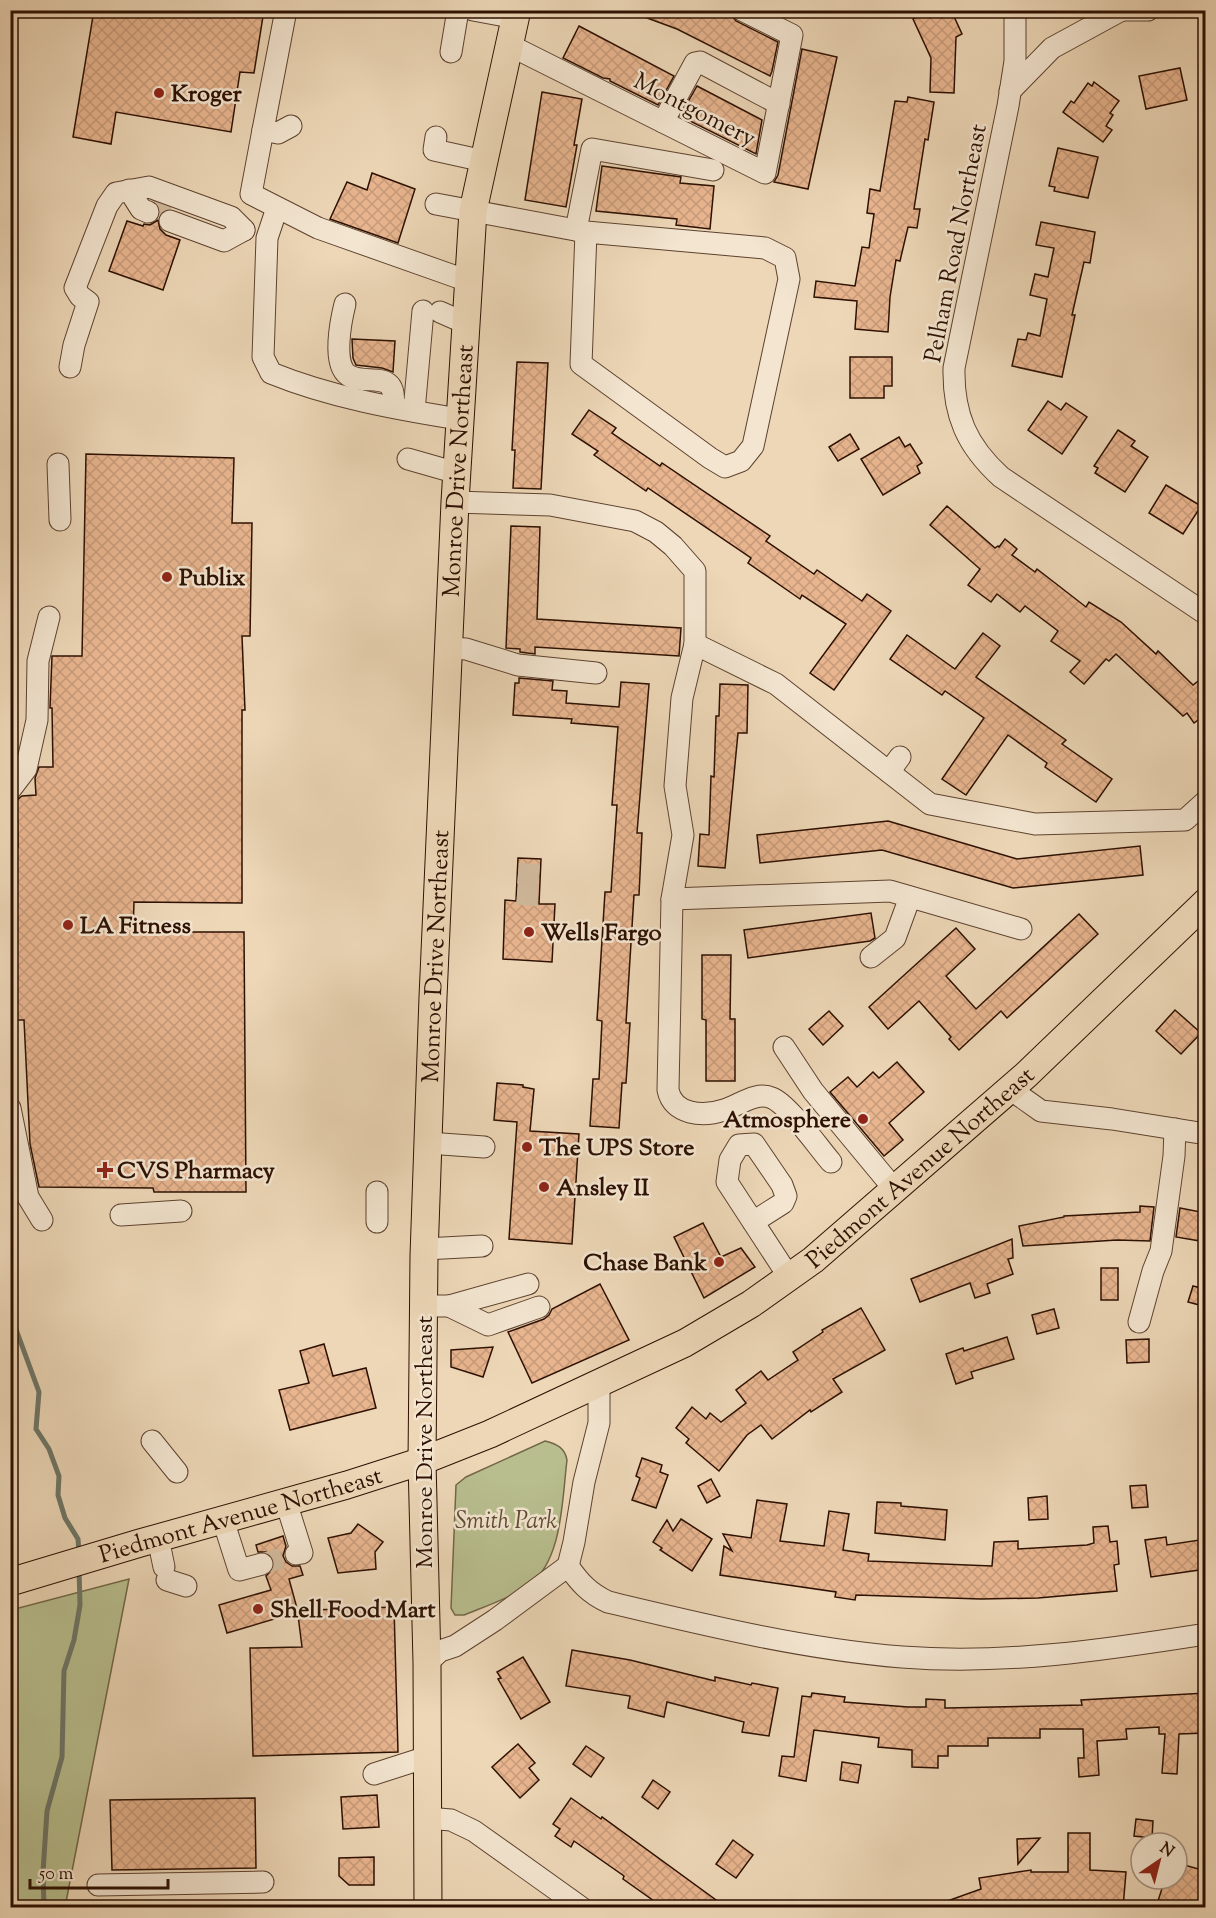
<svg xmlns="http://www.w3.org/2000/svg" width="1216" height="1918" font-family="'Sorts Mill Goudy',serif">
	<style>
		.green { fill: #b8be8e; stroke: #726748; stroke-width: 1.5 }
		.lines { fill: none; stroke-linecap: round; stroke-linejoin: round }
		.stream { stroke: #6e7667; stroke-width: 5 }
		.building { fill: url(#building-cross-hatch); stroke: #2d1002; stroke-width: 1.5 }
		.minor-tunnel { stroke: #d0b99c; stroke-width: 21; stroke-dasharray: 21 10; stroke-linecap: butt }
		.minor-casing { stroke: #5d422f; stroke-width: 23 }
		.major-casing { stroke: #2d1002; stroke-width: 29 }
		.minor { stroke: #f3e5d0; stroke-width: 21 }
		.major { stroke: #edd7b7; stroke-width: 27 }
		.poi-dot { fill: #8f2418; stroke: #f3e5d0; stroke-width: 2 }
		.labels { text-anchor: middle; stroke-width: 5; stroke-linejoin: round; paint-order: stroke }
		.poi-label { font-size: 24px; font-weight: bold; fill: #2d1002; stroke: #f3e5d0; text-anchor: start }
		.street-label { font-size: 24px; fill: #2d1002; stroke: #f3e5d0 }
		.park-label { font-size: 24px; font-style: italic; fill: #5e4d33; stroke: #f3e5d0 }
	</style>
	<defs>
		<pattern id="building-cross-hatch" width="8" height="8" patternUnits="userSpaceOnUse" patternTransform="scale(1.5)"><rect width="8" height="8" fill="#e8b58f"/><path d="M0 0l8 8M0 8l8-8" fill="none" stroke="#c79b7a"/></pattern>
	</defs>
	<rect width="100%" height="100%" fill="#edd7b7"/>
	<filter id="stains"><feTurbulence type="fractalNoise" baseFrequency=".00333" numOctaves="4"/><feColorMatrix values="0 0 0 0 .2 0 0 0 0 .09 0 0 0 0 .02 0 0 0 .5 -.17"/></filter>
	<radialGradient id="worn" r=".72"><stop offset=".6" stop-color="#630" stop-opacity="0"/><stop offset="1" stop-color="#630" stop-opacity=".3"/></radialGradient>
	<g class="green">
		<path d="M545,1441c12,3 20,7 22,19 -5,39 -4,101 -39,126 -13,10 -47,22 -64,29h-9l-4,-7 5,-123 10,-8z"/>
		<polygon points="129,1579 65,1907 78,1907 11,1907 11,1610"/>
	</g>
	<g class="lines">
		<g class="stream">
			<polyline points="10,1313 39,1392 36,1429 49,1449 59,1476 58,1495 65,1518 78,1539 79,1553"/>
			<polyline points="44,1908 43,1872 47,1811 62,1757 64,1671 74,1640 80,1605 79,1569"/>
		</g>
	</g>
	<g class="building">
		<polygon points="94,10 264,10 254,73 240,72 231,132 116,112 111,144 73,137"/>
		<polygon points="632,10 722,10 731,15 736,21 778,42 772,71 770,76 677,29 631,12"/>
		<polygon points="915,10 951,10 962,34 956,37 954,93 930,92 931,58 913,19 918,16"/>
		<polygon points="579,26 674,76 658,105 610,81 610,79 603,78 563,58"/>
		<polygon points="802,49 837,57 808,189 774,182 778,175"/>
		<polygon points="1180,68 1187,100 1146,109 1139,76"/>
		<polygon points="1094,82 1119,101 1110,113 1113,115 1106,126 1112,130 1103,142 1063,112 1071,101 1074,103 1088,83 1092,86"/>
		<polygon points="697,86 762,120 756,154 680,116"/>
		<polygon points="542,92 582,99 574,145 577,145 566,207 525,200"/>
		<polygon points="908,97 934,102 928,140 925,139 914,209 920,209 917,228 908,227 900,261 896,260 890,297 888,332 855,329 857,301 814,297 816,281 855,286 862,247 869,248 874,214 867,213 870,189 880,191 895,101 907,102"/>
		<polygon points="1058,148 1098,157 1088,198 1054,191 1055,187 1049,186"/>
		<polygon points="602,166 681,177 680,183 714,186 710,229 676,225 677,219 596,211"/>
		<polygon points="372,173 415,189 398,243 330,219 347,182 367,190"/>
		<polygon points="158,220 160,229 166,235 180,240 163,290 109,271 127,221 143,226 144,224 150,225"/>
		<polygon points="1041,222 1095,232 1090,263 1084,262 1072,315 1075,315 1062,377 1012,366 1018,339 1026,340 1028,333 1040,336 1047,299 1030,295 1035,274 1048,277 1054,248 1036,245"/>
		<polygon points="352,339 395,341 393,372 382,368 356,365 353,358"/>
		<polygon points="850,357 892,357 892,386 884,386 884,398 850,398"/>
		<polygon points="517,362 548,363 541,489 513,488 515,450 512,450"/>
		<polygon points="1048,401 1061,410 1066,403 1087,417 1062,454 1028,430"/>
		<polygon points="589,410 616,428 612,433 660,466 662,463 770,536 766,541 814,574 817,570 862,601 867,594 891,611 834,690 810,673 846,624 802,595 800,599 748,563 751,558 648,488 646,491 594,455 598,451 572,434"/>
		<polygon points="1118,430 1135,441 1131,446 1148,457 1125,492 1095,473 1098,468 1094,466"/>
		<polygon points="850,434 859,449 838,461 829,447"/>
		<polygon points="899,437 905,447 910,444 922,463 917,466 920,473 883,495 861,459"/>
		<polygon points="86,454 234,458 232,523 252,523 250,636 242,636 245,710 242,710 242,903 134,902 133,932 244,932 246,1192 154,1192 153,1188 39,1187 30,1144 24,1020 10,1020 10,847 18,847 17,800 22,796 36,795 35,778 39,767 53,767 52,708 50,708 52,656 82,656"/>
		<polygon points="1166,485 1201,506 1183,534 1149,513"/>
		<polygon points="947,506 995,548 998,546 999,547 1005,539 1017,549 1012,555 1035,572 1037,569 1086,607 1089,602 1121,622 1156,654 1158,651 1193,685 1206,675 1206,714 1194,723 1187,713 1183,716 1116,654 1109,661 1106,659 1084,684 1070,672 1080,661 1051,641 1058,631 1025,606 1020,612 997,594 991,602 968,585 980,569 930,525"/>
		<polygon points="511,526 540,527 537,619 681,628 679,656 535,647 535,654 520,652 520,649 506,648"/>
		<polygon points="983,633 1000,646 976,677 1066,740 1062,744 1112,779 1096,802 1045,767 1047,763 1008,735 966,795 942,779 984,718 945,691 942,695 890,659 907,635 955,669"/>
		<polygon points="519,678 553,681 552,690 567,691 566,703 619,707 621,682 649,684 637,833 642,833 639,895 634,895 626,1023 630,1023 626,1083 622,1083 619,1128 590,1126 593,1079 599,1079 602,1021 597,1020 605,892 611,892 617,805 612,805 618,727 571,723 572,719 513,715 515,683 519,683"/>
		<polygon points="720,684 748,685 747,733 738,733 725,868 698,866 700,834 709,835 711,776 714,777 716,716 719,716"/>
		<polygon points="888,821 1017,859 1140,846 1143,875 1013,888 882,850 760,863 757,835"/>
		<polygon points="518,858 541,859 539,904 555,904 552,962 503,959 505,900 516,901"/>
		<polygon points="871,913 875,938 870,941 748,958 744,930"/>
		<polygon points="1079,914 1098,934 1007,1018 1001,1011 959,1050 949,1039 951,1037 919,1001 888,1029 869,1007 956,928 975,949 946,976 976,1009"/>
		<polygon points="702,955 731,955 730,1019 735,1019 735,1081 706,1081 706,1020 702,1019"/>
		<polygon points="1175,1010 1201,1033 1181,1054 1156,1031"/>
		<polygon points="829,1011 843,1026 823,1045 809,1029"/>
		<polygon points="897,1062 924,1092 889,1123 903,1140 884,1156 830,1092 848,1077 857,1087 873,1072 879,1078"/>
		<polygon points="497,1083 523,1085 523,1087 534,1089 530,1131 579,1134 572,1244 509,1239 517,1122 494,1120"/>
		<polygon points="1140,1206 1154,1207 1150,1241 1117,1240 1023,1246 1019,1226 1064,1217 1064,1216 1140,1212"/>
		<polygon points="1180,1208 1206,1213 1206,1242 1176,1237"/>
		<polygon points="703,1223 721,1257 741,1248 755,1267 704,1298 674,1237"/>
		<polygon points="1012,1239 1013,1258 1008,1259 1013,1274 987,1284 990,1293 975,1298 970,1283 920,1302 911,1279"/>
		<rect x="1101" y="1268" width="17" height="32"/>
		<polygon points="600,1284 629,1340 532,1383 508,1332 544,1319 549,1315 552,1309"/>
		<polygon points="1193,1286 1206,1289 1203,1306 1188,1302"/>
		<polygon points="861,1308 885,1350 833,1379 842,1392 811,1412 810,1410 772,1439 761,1425 747,1435 719,1471 686,1443 689,1439 676,1428 692,1407 706,1419 710,1413 721,1422 746,1403 736,1390 761,1371 768,1380 798,1360 793,1352 823,1332 822,1330"/>
		<polygon points="1054,1309 1059,1328 1037,1334 1032,1315"/>
		<polygon points="1007,1337 1014,1359 971,1372 973,1378 956,1384 946,1354 963,1348 964,1351"/>
		<polygon points="1149,1339 1149,1362 1127,1363 1126,1340"/>
		<polygon points="324,1344 333,1376 366,1368 376,1408 290,1430 279,1390 309,1383 300,1351"/>
		<polygon points="493,1347 483,1377 451,1367 451,1350"/>
		<polygon points="642,1458 662,1465 660,1472 668,1475 656,1508 632,1500 640,1478 636,1476"/>
		<polygon points="711,1479 720,1496 707,1503 698,1486"/>
		<polygon points="1146,1485 1148,1507 1132,1508 1130,1486"/>
		<polygon points="1047,1496 1048,1519 1029,1520 1028,1498"/>
		<polygon points="757,1500 787,1504 780,1541 824,1546 829,1511 849,1514 843,1550 869,1554 868,1561 992,1566 994,1542 1018,1541 1018,1549 1087,1545 1094,1543 1093,1527 1108,1526 1110,1542 1117,1541 1119,1564 1114,1565 1117,1591 1038,1598 981,1599 856,1595 855,1600 835,1597 836,1592 720,1575 724,1546 732,1551 723,1534 751,1538"/>
		<polygon points="877,1502 901,1503 901,1506 947,1510 945,1540 875,1533"/>
		<polygon points="681,1519 712,1539 692,1571 660,1550 662,1548 653,1542 667,1520 673,1531"/>
		<polygon points="358,1524 383,1542 375,1552 376,1569 338,1573 328,1538 351,1533"/>
		<polygon points="283,1536 286,1546 283,1556 286,1562 292,1566 300,1566 303,1575 289,1579 298,1612 227,1633 219,1605 271,1590 266,1576 274,1568 274,1560 266,1552 258,1552 256,1545"/>
		<polygon points="1166,1537 1167,1545 1206,1539 1206,1569 1151,1577 1145,1540"/>
		<polygon points="394,1607 398,1752 253,1756 250,1648 302,1647 298,1615 313,1610"/>
		<polygon points="572,1650 630,1660 715,1681 715,1677 751,1685 752,1683 778,1688 769,1736 742,1732 744,1722 667,1702 664,1717 628,1708 630,1696 566,1686"/>
		<polygon points="523,1657 550,1702 521,1719 498,1679 501,1678 497,1672"/>
		<polygon points="812,1693 845,1697 844,1702 908,1707 926,1707 926,1699 945,1700 945,1708 947,1708 1082,1705 1081,1700 1206,1693 1206,1733 1179,1734 1177,1774 1162,1773 1165,1734 1159,1734 1159,1727 1126,1729 1127,1739 1097,1741 1099,1775 1079,1777 1078,1758 1084,1758 1083,1729 1040,1729 1040,1738 988,1738 988,1746 948,1746 948,1756 938,1756 938,1768 912,1767 912,1750 878,1747 879,1738 814,1730 806,1781 779,1776 782,1756 794,1757 802,1696 811,1697"/>
		<polygon points="518,1744 535,1763 529,1768 539,1780 520,1798 492,1767"/>
		<polygon points="586,1746 604,1758 591,1777 573,1764"/>
		<polygon points="842,1762 861,1765 858,1783 840,1780"/>
		<polygon points="653,1780 670,1792 658,1809 642,1797"/>
		<polygon points="377,1795 379,1827 343,1829 341,1797"/>
		<polygon points="255,1798 256,1868 112,1870 110,1800"/>
		<polygon points="571,1798 601,1819 602,1817 727,1908 664,1908 623,1879 624,1876 574,1841 571,1847 555,1836 560,1829 553,1824"/>
		<polygon points="1136,1819 1153,1821 1152,1838 1134,1836"/>
		<polygon points="1068,1833 1090,1833 1090,1870 1126,1872 1123,1908 936,1908 936,1905 981,1889 979,1878 1031,1870 1031,1872 1068,1872"/>
		<polygon points="1040,1838 1018,1864 1017,1839"/>
		<polygon points="733,1840 753,1855 736,1878 716,1864"/>
		<polygon points="374,1857 374,1885 349,1885 339,1876 339,1858"/>
		<polygon points="1177,1863 1206,1871 1206,1900 1203,1908 1169,1908 1169,1904 1158,1901 1165,1879 1177,1879"/>
	</g>
	<g class="lines">
		<g class="minor-tunnel">
			<polyline points="150,205 173,214"/>
			<polyline points="518,873 540,875"/>
			<polyline points="517,894 540,896"/>
			<polyline points="262,1564 296,1554"/>
		</g>
		<g class="minor-casing">
			<g id="minor">
				<polyline points="286,10 263,130 278,133 291,126"/>
				<polyline points="473,10 516,18"/>
				<path d="M1015,10v51l-7,45 -54,262c-1,47 13,78 47,109l205,137"/>
				<polyline points="1109,10 1148,10"/>
				<polyline points="509,45 765,173 792,35 742,10"/>
				<polyline points="451,52 458,10"/>
				<polyline points="1010,91 1052,48 1120,11"/>
				<polyline points="663,122 695,63 700,62 779,104"/>
				<polyline points="263,130 251,194 318,228 468,281"/>
				<polyline points="436,137 434,150 484,161"/>
				<polyline points="129,190 141,209 148,212"/>
				<polyline points="436,204 586,232 765,248 785,258 789,279 753,446 741,461 725,467 710,458 581,364 586,232"/>
				<path d="M277,208l-10,30 -4,119 8,16c59,24 125,36 188,46"/>
				<polyline points="170,221 224,241 244,230"/>
				<polyline points="576,230 592,149 713,170"/>
				<path d="M345,304c-4,16 -13,60 3,71 17,12 50,-8 45,31"/>
				<polyline points="440,312 465,323"/>
				<polyline points="70,367 74,345 88,302 80,296 75,288 107,206 116,193 149,187 231,217 244,230"/>
				<polyline points="414,411 423,311"/>
				<polyline points="408,459 457,473"/>
				<polyline points="58,464 60,520"/>
				<path d="M455,502l95,3 85,16 21,11 17,14 22,25v73l-13,54 -7,88 8,49 -11,64 -4,191c5,25 35,27 56,20 16,-5 32,-19 48,-12 17,7 46,49 59,64"/>
				<polyline points="695,644 776,684 930,804 1035,824 1185,820 1206,801"/>
				<polyline points="449,648 466,649 518,665 596,673"/>
				<polyline points="889,772 900,757"/>
				<polyline points="10,790 26,769 37,720 38,661 49,617"/>
				<polyline points="672,899 890,891 1021,929"/>
				<polyline points="871,957 895,938 910,897"/>
				<polyline points="784,1047 813,1091 895,1190"/>
				<polyline points="1010,1089 1041,1111 1112,1119 1206,1134"/>
				<polyline points="10,1108 28,1197 42,1220"/>
				<polyline points="428,1143 484,1147"/>
				<polyline points="121,1215 181,1211"/>
				<polyline points="377,1222 377,1192"/>
				<polyline points="753,1222 783,1203 786,1196 782,1185 754,1144 739,1145 730,1160 727,1182 789,1277"/>
				<polyline points="424,1249 482,1246"/>
				<polyline points="424,1306 449,1306 488,1325 539,1307"/>
				<polyline points="449,1306 528,1284"/>
				<polyline points="1139,1322 1153,1271 1161,1251 1174,1156 1175,1129"/>
				<polyline points="152,1441 177,1472"/>
				<polyline points="286,1502 302,1553 296,1554"/>
				<polyline points="223,1520 239,1570 262,1564"/>
				<polyline points="158,1538 164,1567"/>
				<path d="M568,1566c12,17 21,27 40,36 97,23 195,47 294,55 102,8 203,-7 304,-23"/>
				<polyline points="568,1566 574,1542 584,1482 599,1423 599,1384"/>
				<polyline points="167,1580 186,1586"/>
				<polyline points="427,1663 440,1651 455,1646 495,1620 568,1566"/>
				<polyline points="374,1774 427,1757"/>
				<polyline points="427,1818 451,1820 474,1831 582,1908"/>
				<polyline points="98,1885 263,1882"/>
			</g>
		</g>
		<g class="major-casing">
			<g id="major">
				<path id="s1" d="M10,1582l130,-39 207,-58 75,-24 68,-27 195,-91 66,-39 62,-44 213,-185 180,-173"/>
				<path id="s2" d="M428,1908l-1,-245 -5,-202 2,-205 9,-259 22,-495 18,-291 44,-201"/>
			</g>
		</g>
		<use href="#minor" class="minor"/>
		<use href="#major" class="major"/>
	</g>
	<g class="poi-dot">
		<circle cx="159" cy="93" r="6"/>
		<circle cx="167" cy="577" r="6"/>
		<circle cx="68" cy="925" r="6"/>
		<circle cx="529" cy="932" r="6"/>
		<circle cx="863" cy="1119" r="6"/>
		<circle cx="527" cy="1147" r="6"/>
		<path d="M102 1161h6v6h6v6h-6v6h-6v-6h-6v-6h6z"/>
		<circle cx="544" cy="1187" r="6"/>
		<circle cx="719" cy="1262" r="6"/>
		<circle cx="258" cy="1609" r="6"/>
	</g>
	<g class="labels">
		<g class="poi-label">
			<text x="171" y="101">Kroger</text>
			<text x="179" y="585">Publix</text>
			<text x="80" y="933">LA Fitness</text>
			<text x="541" y="940">Wells Fargo</text>
			<text x="851" y="1127" text-anchor="end">Atmosphere</text>
			<text x="539" y="1155">The UPS Store</text>
			<text x="117" y="1178">CVS Pharmacy</text>
			<text x="556" y="1195">Ansley II</text>
			<text x="707" y="1270" text-anchor="end">Chase Bank</text>
			<text x="270" y="1617">Shell Food Mart</text>
		</g>
		<g class="street-label">
			<text transform="translate(695 109) rotate(27)" y="8">Montgomery</text>
			<text transform="translate(955 243) rotate(-79)" y="8">Pelham Road Northeast</text>
			<text dy="8" stroke="none"><textPath href="#s2" startOffset="1438">Monroe Drive Northeast</textPath></text>
			<text dy="8" stroke="none"><textPath href="#s2" startOffset="952">Monroe Drive Northeast</textPath></text>
			<text dy="8" stroke="none"><textPath href="#s1" startOffset="1012">Piedmont Avenue Northeast</textPath></text>
			<text transform="translate(424 1442) rotate(-90)" y="8">Monroe Drive Northeast</text>
			<text dy="8" stroke="none"><textPath href="#s1" startOffset="240">Piedmont Avenue Northeast</textPath></text>
		</g>
		<g class="park-label">
			<text x="506" y="1528">Smith Park</text>
		</g>
	</g>
	<rect width="1216" height="1918" fill="none" stroke="#edd7b7" stroke-width="36"/>
	<rect x="12" y="12" width="1192" height="1894" fill="none" stroke="#2d1002" stroke-width="3"/>
	<rect x="18" y="18" width="1180" height="1882" fill="none" stroke="#2d1002" stroke-width="1.5"/>
	<g transform="translate(1159 1861) rotate(35)"><circle r="28" fill="#f3e5d0" stroke="#a4907e" stroke-width="1.5"/>
	<path d="M0-4.5L10 22L0 15L-10 22Z" fill="#8f2418"/>
	<text y="-9" font-size="16" font-weight="bold" text-anchor="middle" fill="#2d1002">N</text>
	</g>
	<path d="M30 1879v9h138v-9" fill="none" stroke="#2d1002" stroke-width="3"/>
	<text x="39" y="1879" font-size="18" fill="#2d1002" stroke="#f3e5d0" stroke-width="4.5" paint-order="stroke">50 m</text>
	<rect width="100%" height="100%" filter="url(#stains)"/>
	<rect width="100%" height="100%" fill="url(#worn)"/>
</svg>
